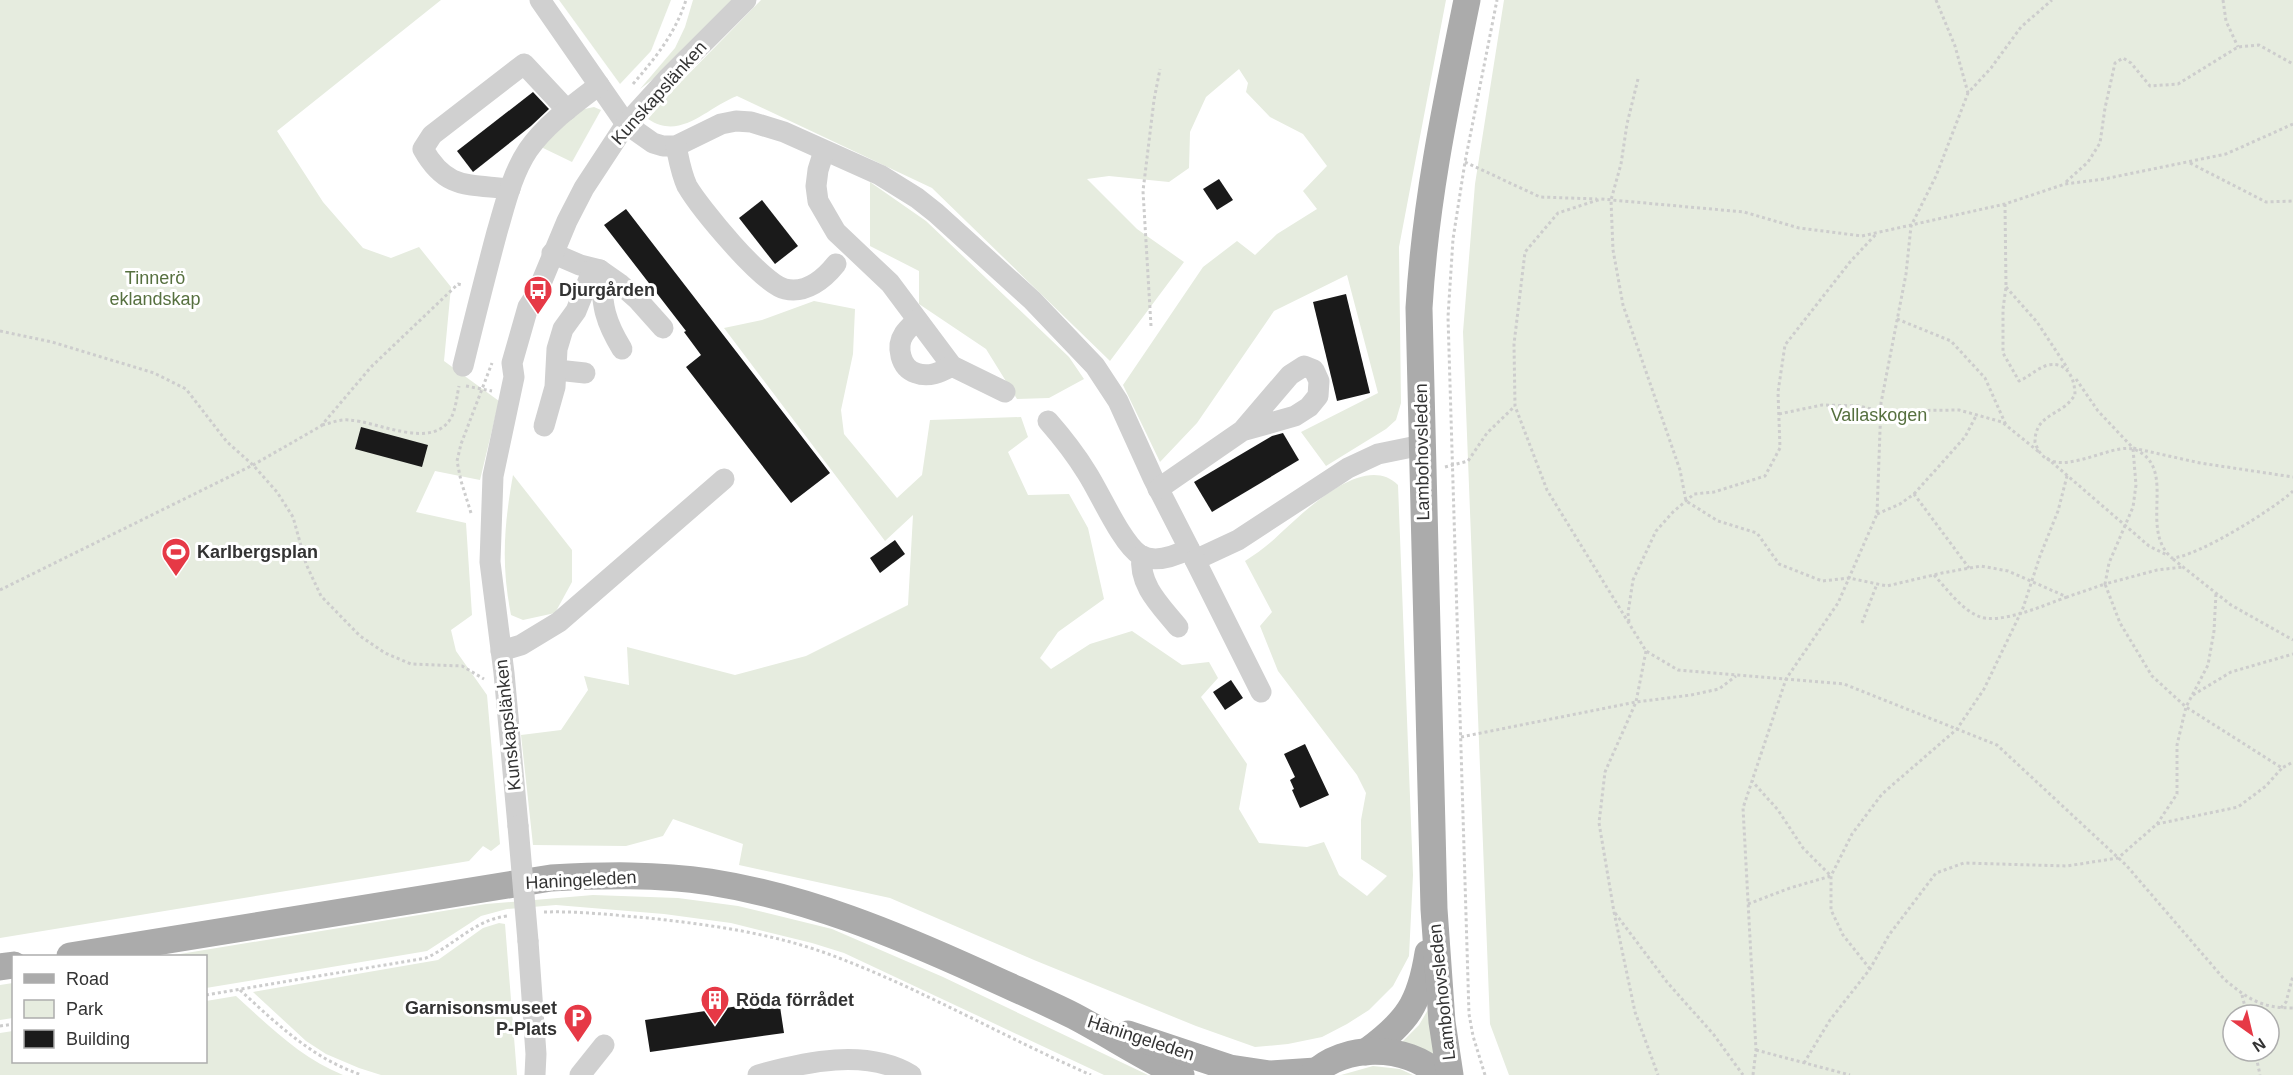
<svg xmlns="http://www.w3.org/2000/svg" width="2293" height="1075" font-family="Helvetica,sans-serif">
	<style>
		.green { fill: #e6ecdf; fill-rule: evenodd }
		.building { fill: #1a1a1a }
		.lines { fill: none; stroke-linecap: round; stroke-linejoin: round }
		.path { stroke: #cdcdcd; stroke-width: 3; stroke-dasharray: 3 3; stroke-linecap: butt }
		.minor { stroke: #d0d0d0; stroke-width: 21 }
		.major { stroke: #ababab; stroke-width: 27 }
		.minor-bridge { stroke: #d0d0d0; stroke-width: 21 }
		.labels { text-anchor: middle; stroke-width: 6; stroke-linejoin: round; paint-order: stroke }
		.street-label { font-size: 18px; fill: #333; stroke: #fff }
		.park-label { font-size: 18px; fill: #56703f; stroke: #fff }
		.poi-label { font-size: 18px; font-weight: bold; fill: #333; stroke: #fff; text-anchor: start }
	</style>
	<rect width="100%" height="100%" fill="#fff"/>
	<g class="green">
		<polygon points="0,0 441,0 277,131 323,202 363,248 391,258 419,247 451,287 444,361 499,401 480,480 435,471 416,512 466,523 472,615 451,630 456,651 487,695 500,844 491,851 483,846 469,861 0,938"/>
		<polygon points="559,0 671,0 651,51 620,84"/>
		<polygon points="693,0 736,0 670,66 640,89 675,48 685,27"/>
		<path d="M761,0h685l-47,247 2,156 -5,17 -10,9 -60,37 -25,-34 77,-39 -31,-118 -73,36 -77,112 -37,39 -37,-77 80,-118 34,-26 18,14 22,-21 40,-25 -14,-18 24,-25 -24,-32 -33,-17 -24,-25 2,-9 -9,-14 -33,28 -16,35 -1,36 -20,14 -60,-6 -22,3 50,50 47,33 -74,99 -178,-173 -195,-92c-31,12 -56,45 -89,23l25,-29z"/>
		<path d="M1504,0h789v1075h-784l-19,-51 -27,-692 12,-148zM2233,1015h36v36h-36z"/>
		<polygon points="594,107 601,110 572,162 541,147 580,110"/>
		<polygon points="870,182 926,221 1069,357 1084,379 1049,398 1017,399 986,349 919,304 919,271 870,246"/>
		<path d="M814,301l41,8 -2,45 -12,56 3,24 53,64 25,-23 8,-55 91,-3 7,20 -20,15 20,43 41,-1 19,34 16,71 -46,33 -18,26 11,11 39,-25 42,-13 50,34 27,-3 9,16 -17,19 46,67 -8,45 20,34 48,4 17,-5 15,33 28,21 20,-20 -26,-17v-39l5,-27 -9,-18 -79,-104 -18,-45 12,-14 -27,-51c9,-6 18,-12 26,-19 25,-22 91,-93 127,-57l15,390 -4,81 -16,30 -24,24 -22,14 -25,13 -34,7 -33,3 -59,-21 -162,-66 -144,-62 -151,-33 4,-21 -70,-25 -10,17 -37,10 -93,-1 -12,-110 40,-5 27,-40 -4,-14 45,9 -2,-38 108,28 71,-19 102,-51 5,-90 -28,26 -161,-213 38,-8z"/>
		<path d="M513,475l59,75v32l-17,31 -32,7 -12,-5c-10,-50 -7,-90 2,-140z"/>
		<polygon points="593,895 678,898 738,906 832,929 943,977 1148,1075 1104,1075 844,953 812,943 731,923 664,914 556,905 507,909 481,916 427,951 206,988 206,956 168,956 486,904"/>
		<polygon points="499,923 505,924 517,1075 381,1075 359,1068 326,1054 306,1041 253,992 438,960 483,928"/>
		<polygon points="13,983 13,1018 0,1020 0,985"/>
		<path d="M236,996c34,31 65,62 107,79h-343v-42l13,-2 1,31h192v-61z"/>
		<polygon points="1432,1003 1439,1058 1401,1043 1419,1025"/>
		<polygon points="1373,1066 1400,1069 1413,1075 1341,1075"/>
	</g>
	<g class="building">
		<polygon points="533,92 549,109 531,126 473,172 457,151"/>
		<polygon points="1219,179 1233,200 1217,210 1203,189"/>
		<polygon points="762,200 798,246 775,264 739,218"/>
		<polygon points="626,209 830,473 791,503 686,367 701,355 684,332 686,331 604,225"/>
		<polygon points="1346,294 1370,393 1337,401 1313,302"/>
		<polygon points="361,427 428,445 422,467 355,449"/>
		<polygon points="1283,433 1299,460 1212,512 1194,482 1272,436"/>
		<polygon points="895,540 905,554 880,573 870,558"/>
		<polygon points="1231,680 1243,698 1225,710 1213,692"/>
		<polygon points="1305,744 1329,795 1300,808 1292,790 1294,789 1290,780 1295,777 1284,754"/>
		<polygon points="779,1000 784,1033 650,1052 645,1020"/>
	</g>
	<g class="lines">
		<g class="path">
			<polyline points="1936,0 1955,46 1968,93"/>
			<polyline points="2223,0 2226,21 2238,47"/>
			<polyline points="1638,79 1627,124 1621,164 1611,200 1613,250 1623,305 1680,470 1686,501 1718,521 1757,533 1779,564 1822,581 1849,578 1887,586 1942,573 1981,566 2008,571 2067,597 2105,584 2120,623 2152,676 2186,707 2282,768 2293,762"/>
			<path d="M633,84c23,-27 42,-50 53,-84"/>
			<path d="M2293,124l-67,30 -122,25 -39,5 -60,20 -143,32 -63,-8 -55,-16 -143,-13 -43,14 -33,39 -11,92 1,62 32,84 99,161 32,19 166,14 153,61 129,120 98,114c24,20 37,29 69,29"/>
			<polyline points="1465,162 1540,197 1597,199"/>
			<polyline points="2190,163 2266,202 2293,201"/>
			<polyline points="2066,182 2088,162 2100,143 2105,108 2115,63 2123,58 2131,63 2150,86 2178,84 2238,47 2259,45 2293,64"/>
			<path d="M2005,204l1,83 -3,22v44l16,28c10,-4 18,-13 29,-16 20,-4 27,15 27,30 -3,4 -6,8 -10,11 -15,11 -30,14 -30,36 14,47 77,-3 101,8 42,19 2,79 36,108 25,-1 102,-49 121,-67"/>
			<polyline points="2006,287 2037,322 2068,369"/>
			<polyline points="1897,319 1951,341 1985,378 2006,425"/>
			<polyline points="1151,326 1143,191 1154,100 1160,69"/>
			<polyline points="0,331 52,342 154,373 186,389 227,442 253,465 277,492 293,517 306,564 321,596 360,636 385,653 411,664 462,666 484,679"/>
			<polyline points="2076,379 2098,411 2133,448 2200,463 2293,477"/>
			<polyline points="466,386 492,391"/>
			<polyline points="1779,414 1822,405 1859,406 1880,411 1959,410 2002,422 2039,452"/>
			<path d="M322,425c9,-2 18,-6 27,-5 28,1 83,31 102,-2 5,-9 6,-23 8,-32"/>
			<polyline points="2133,449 2136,485 2133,507 2109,563 2105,584 2157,570 2183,567"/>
			<polyline points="2047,458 2149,546 2167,555"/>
			<polyline points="1445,467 1468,461 1487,433 1514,407"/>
			<polyline points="1914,494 1965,437 1977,414"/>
			<polyline points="471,513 461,481 457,461 461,444 492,363"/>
			<polyline points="1877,514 1900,504 1914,494 1969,568"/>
			<polyline points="2173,559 2231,605 2293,640"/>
			<path d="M1934,575c13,14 26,33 44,41 20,10 69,-12 89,-19"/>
			<polyline points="0,590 253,465 321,426 371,367 458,284 462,285"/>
			<polyline points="1629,622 1628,613 1633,580 1656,531 1673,512 1694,494 1714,492 1765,476 1780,448 1778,392 1785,345 1850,262 1877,233"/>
			<polyline points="1862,623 1877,584"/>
			<polyline points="1646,651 1636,702 1605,772 1599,823 1614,912 1635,1012 1658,1075"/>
			<polyline points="2193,695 2231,672 2293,654"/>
			<polyline points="1461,737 1636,702 1691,695 1719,689 1736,676"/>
			<polyline points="2157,824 2238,807 2266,786 2282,768"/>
			<polyline points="1748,904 1790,888 1831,876 1803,848 1778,810 1752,781"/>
			<path d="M544,912c35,-1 69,3 104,6 65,7 130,16 191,40 86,33 167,80 252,117"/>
			<polyline points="1615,913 1667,982 1714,1035 1743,1075"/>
			<polyline points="1870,969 1843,935 1831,910 1831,876 1852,834 1882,794 1957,729 1984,689 2023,608 2040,556 2058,511 2067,476"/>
			<path d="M240,990c37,34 73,69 122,85"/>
			<path d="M206,995l220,-37c29,-13 48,-38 81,-42"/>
			<polyline points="2242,995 2247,1015"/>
			<polyline points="2281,1008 2286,1002 2293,976"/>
			<polyline points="0,1026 14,1024"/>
			<polyline points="1756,1050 1850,1075"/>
			<polyline points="2255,1051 2260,1075"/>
			<polyline points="1804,1063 1830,1020 1870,969 1889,935 1936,873 1964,863 2067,866 2118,858 2157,824 2177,794 2177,745 2186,707 2208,665 2214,631 2216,593"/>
			<polyline points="1485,1075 1473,1036 1469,1014 1448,317 1453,239 1465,162 1497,0"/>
			<polyline points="1753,1075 1756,1050 1743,808 1786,679 1838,603 1877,514 1881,403 1906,274 1911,226 1936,176 1968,93 1991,68 2021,27 2052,0"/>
		</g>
		<g class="minor">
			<polyline points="540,0 626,124 653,143 663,146 676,146 721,124 736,121 751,122 784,132 880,175 917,198 936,213 1032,300 1095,366 1118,401 1153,478 1195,560 1238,540 1348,468 1378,454 1422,445"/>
			<path d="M676,146c3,14 5,27 11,40 13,22 75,98 98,103 21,5 39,-10 51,-25"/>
			<polyline points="824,151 818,170 816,186 818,201 836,232 890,283 952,366 1005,392"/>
			<path d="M510,189c-42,-5 -64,1 -87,-40l9,-14 92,-71 43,46"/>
			<polyline points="552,253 580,265 600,270 620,284 638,300 663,328"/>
			<path d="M600,270c3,35 3,48 22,79"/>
			<path d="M917,320c-4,4 -10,9 -13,14 -8,12 -4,34 12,39 13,5 25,-1 36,-7"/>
			<path d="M463,366c11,-45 22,-89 34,-134 8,-27 15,-58 31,-82 18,-26 45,-45 71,-65"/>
			<polyline points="557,370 585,373"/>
			<path d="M1048,421c14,16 28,34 39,52 13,20 35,71 53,82 15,9 35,1 49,-6"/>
			<polyline points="544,426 555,387 557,349 563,329 576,311 593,269"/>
			<polyline points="1158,489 1242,431 1295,416 1309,407 1318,396 1319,381 1314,370 1304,366 1290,375 1242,431"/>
			<path d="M1142,556c-4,29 19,50 36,71"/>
			<polyline points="1195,560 1261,692"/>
			<polyline points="501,651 521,645 559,622 724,479"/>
			<polyline points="518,826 504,673 490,562 493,476 514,377 512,363 528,307 537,293 567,221 584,188 626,124 667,79 746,0"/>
			<polyline points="528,941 536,1054 535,1075"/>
			<polyline points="580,1075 604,1045"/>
			<path d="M758,1075c47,-13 108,-27 153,0"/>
		</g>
		<g class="major">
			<path d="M70,956l481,-78c53,-3 106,-4 159,4 96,15 185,52 273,92 30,14 61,27 91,42 36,19 70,42 107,59"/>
			<polyline points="0,967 14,965"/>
			<polyline points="1128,1034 1230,1068 1270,1074 1316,1071"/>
			<path d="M1366,1052c41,-30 54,-48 62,-99"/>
			<path d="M1312,1075c32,-32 95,-31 127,0"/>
			<path d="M1450,1075l-8,-53 -8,-113 -15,-601c6,-105 27,-205 48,-308"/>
		</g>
		<polyline class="minor-bridge" points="518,826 528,941"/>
	</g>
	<defs>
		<g id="bus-pin" transform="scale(1.5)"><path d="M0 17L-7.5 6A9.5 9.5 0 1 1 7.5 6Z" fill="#e63946" stroke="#fff"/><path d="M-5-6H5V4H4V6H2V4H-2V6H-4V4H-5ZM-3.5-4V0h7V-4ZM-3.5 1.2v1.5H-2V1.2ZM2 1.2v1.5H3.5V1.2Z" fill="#fff"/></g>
		<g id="stadium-pin" transform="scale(1.5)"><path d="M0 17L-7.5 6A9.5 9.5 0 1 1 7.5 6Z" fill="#e63946" stroke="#fff"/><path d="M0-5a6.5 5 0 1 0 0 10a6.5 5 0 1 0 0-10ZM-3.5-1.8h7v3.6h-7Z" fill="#fff"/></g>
		<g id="building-pin" transform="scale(1.5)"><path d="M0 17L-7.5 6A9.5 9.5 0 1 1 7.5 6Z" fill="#e63946" stroke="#fff"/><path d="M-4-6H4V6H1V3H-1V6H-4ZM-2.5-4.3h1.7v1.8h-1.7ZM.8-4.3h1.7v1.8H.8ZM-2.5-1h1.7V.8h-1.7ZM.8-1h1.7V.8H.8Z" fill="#fff"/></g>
		<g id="parking-pin" transform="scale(1.5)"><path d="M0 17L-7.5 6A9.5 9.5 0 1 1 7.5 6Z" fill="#e63946" stroke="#fff"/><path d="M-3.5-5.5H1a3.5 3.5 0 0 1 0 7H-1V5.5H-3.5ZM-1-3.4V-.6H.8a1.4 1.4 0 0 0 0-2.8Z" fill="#fff"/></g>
	</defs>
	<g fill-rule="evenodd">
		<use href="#bus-pin" x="538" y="290"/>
		<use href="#stadium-pin" x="176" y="552"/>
		<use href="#building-pin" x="715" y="1000"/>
		<use href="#parking-pin" x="578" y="1018"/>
	</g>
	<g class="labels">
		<g class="street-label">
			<text transform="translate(659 93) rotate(-48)" y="6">Kunskapslänken</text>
			<text transform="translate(1422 452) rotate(-91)" y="6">Lambohovsleden</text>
			<text transform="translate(508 725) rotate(-96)" y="6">Kunskapslänken</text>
			<text transform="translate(581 880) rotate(-3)" y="6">Haningeleden</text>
			<text transform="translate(1442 992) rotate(-96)" y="6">Lambohovsleden</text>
			<text transform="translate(1141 1038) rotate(18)" y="6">Haningeleden</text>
		</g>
		<g class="park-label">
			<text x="155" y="284">Tinnerö<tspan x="155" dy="21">eklandskap</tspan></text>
			<text x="1879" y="421">Vallaskogen</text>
		</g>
		<g class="poi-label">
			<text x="559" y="296">Djurgården</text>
			<text x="197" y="558">Karlbergsplan</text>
			<text x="736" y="1006">Röda förrådet</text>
			<text x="557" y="1014" text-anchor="end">Garnisonsmuseet<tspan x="557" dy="21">P-Plats</tspan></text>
		</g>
	</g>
	<rect x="12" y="955" width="195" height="108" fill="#ffffff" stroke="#adadad" stroke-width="1.5"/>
	<rect x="24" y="974" width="30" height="9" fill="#ababab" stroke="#adadad" stroke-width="1.5"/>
	<text x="66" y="985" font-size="18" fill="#333333">Road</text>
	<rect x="24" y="1000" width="30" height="18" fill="#e6ecdf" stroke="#adadad" stroke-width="1.5"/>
	<text x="66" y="1015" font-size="18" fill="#333333">Park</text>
	<rect x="24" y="1030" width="30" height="18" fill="#1a1a1a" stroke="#adadad" stroke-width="1.5"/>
	<text x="66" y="1045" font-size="18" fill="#333333">Building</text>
	<g transform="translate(2251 1033) rotate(146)"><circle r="28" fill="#ffffff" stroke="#adadad" stroke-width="1.5"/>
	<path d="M0-4.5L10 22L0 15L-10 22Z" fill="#e63946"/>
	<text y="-9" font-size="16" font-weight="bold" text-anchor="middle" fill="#333333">N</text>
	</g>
</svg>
